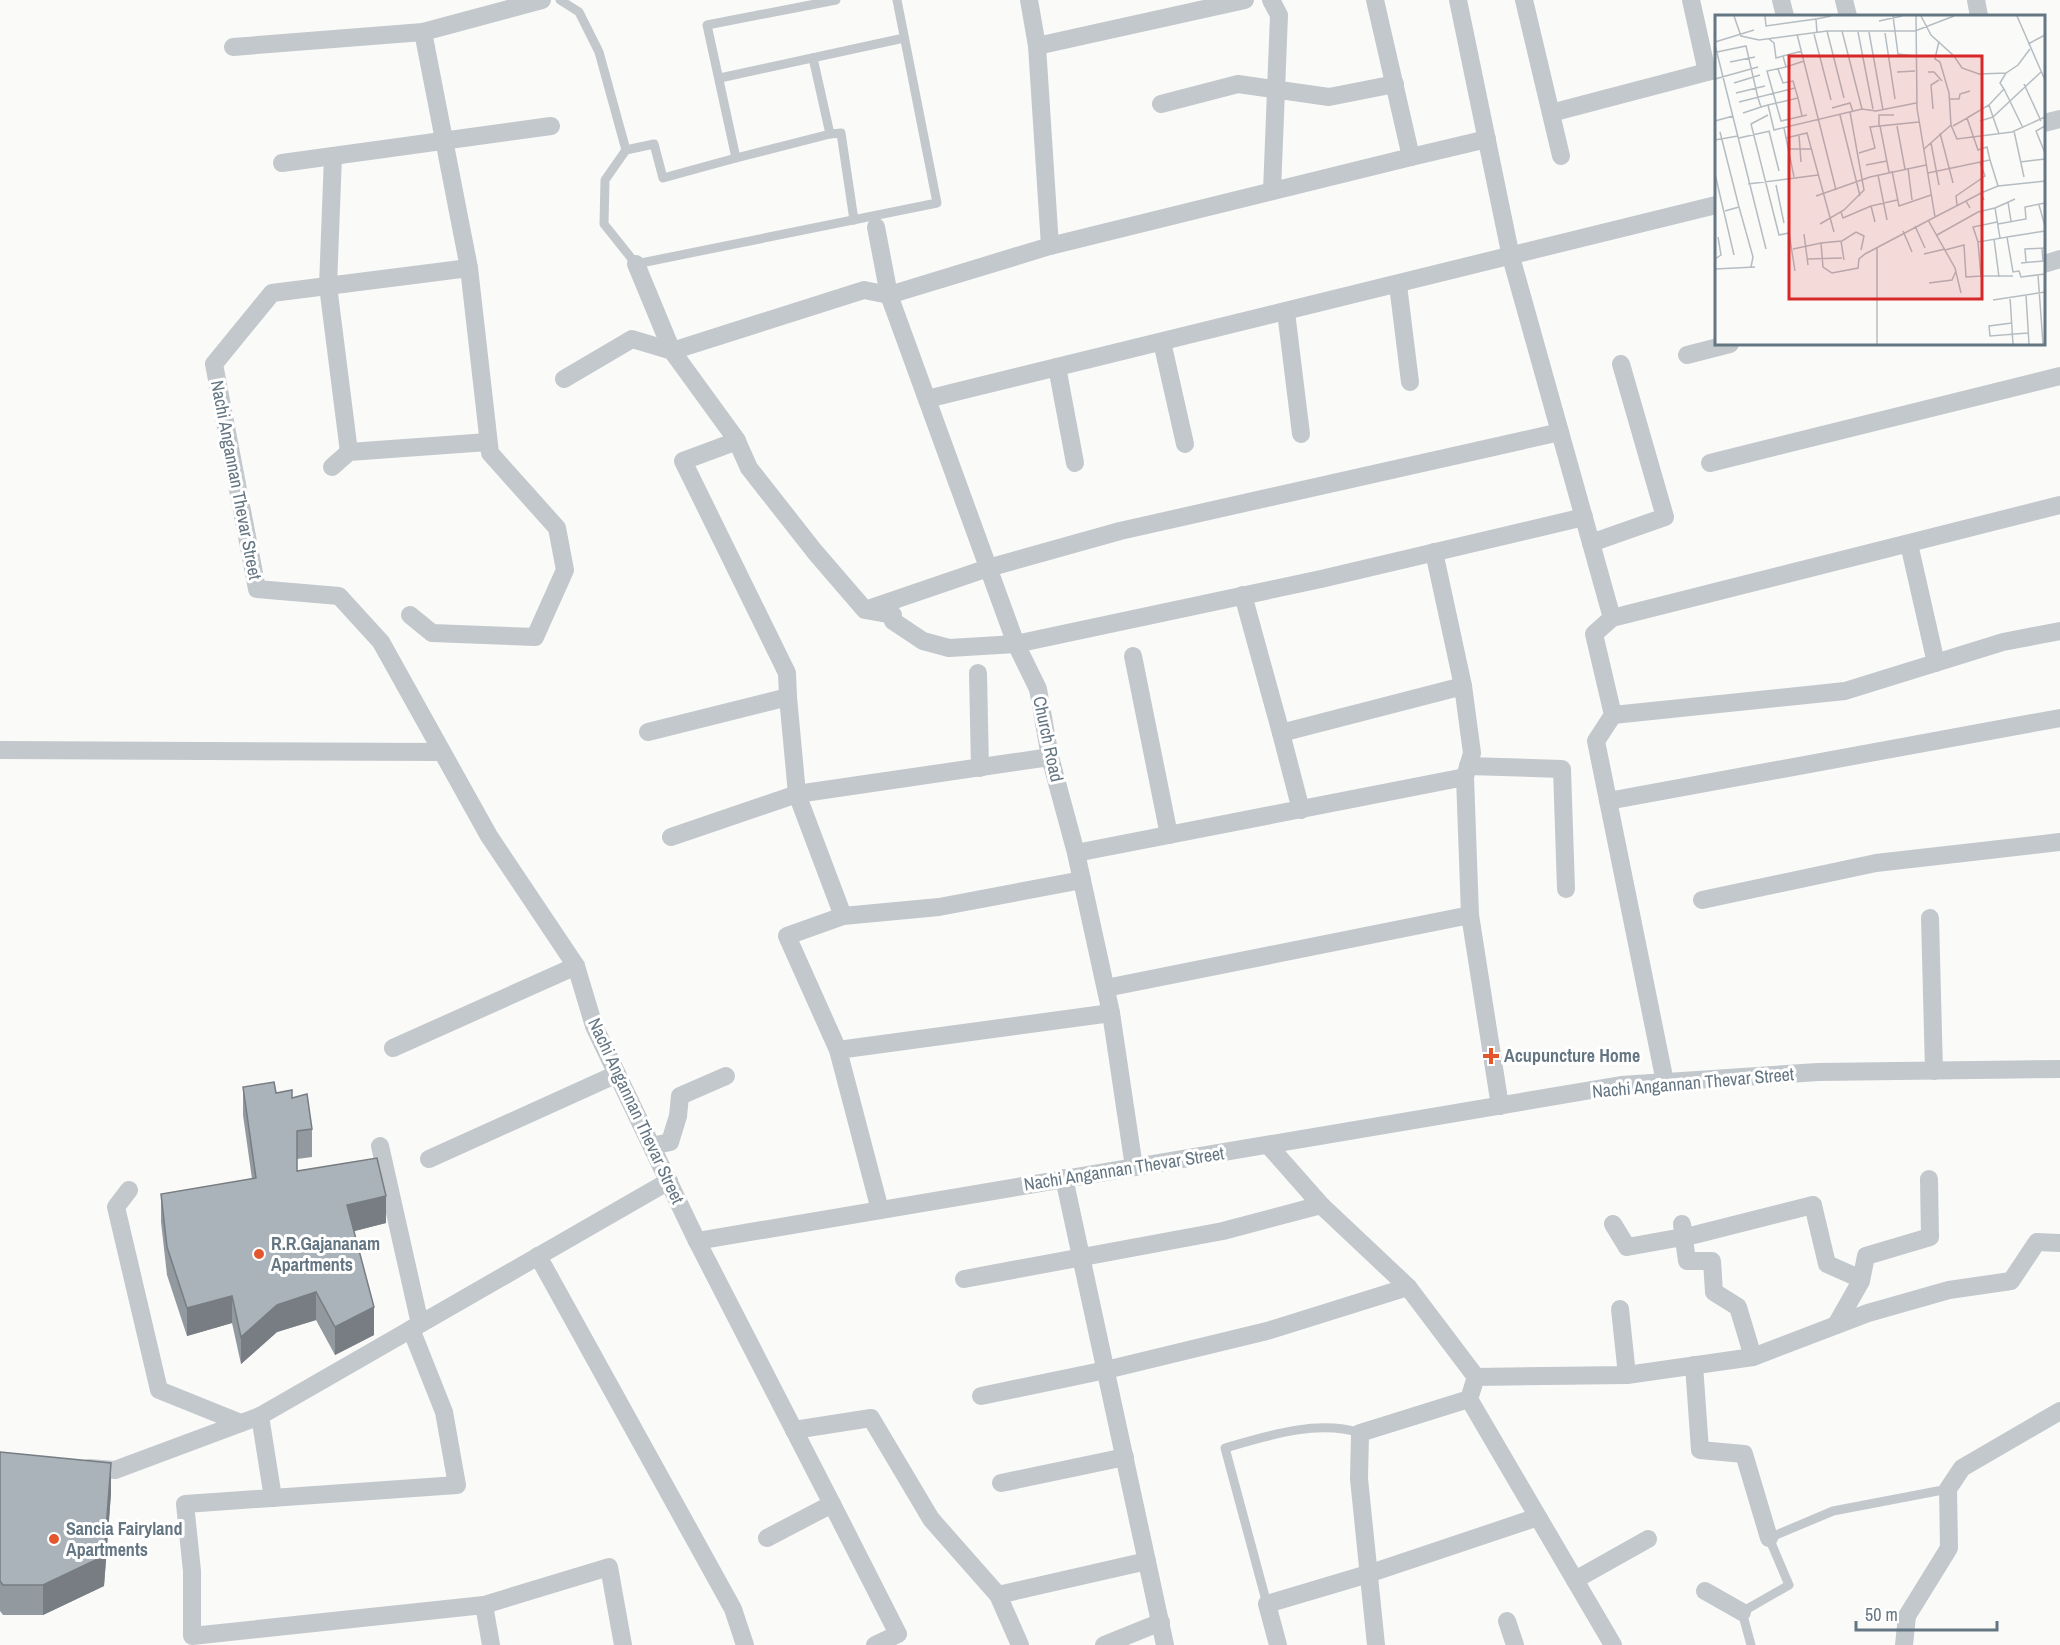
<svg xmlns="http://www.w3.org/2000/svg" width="2060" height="1645" font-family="'Archivo Narrow',sans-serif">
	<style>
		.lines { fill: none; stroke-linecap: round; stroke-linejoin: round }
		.service { stroke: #c3c8cc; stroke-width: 9 }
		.minor { stroke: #c3c8cc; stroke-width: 18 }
		.wall { fill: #929a9f }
		.shaded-wall { fill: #777d82 }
		.building { fill: #aab3b9; stroke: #777d82; stroke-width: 1.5 }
		.poi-dot { fill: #e4572e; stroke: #fff; stroke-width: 2 }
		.labels { text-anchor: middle; stroke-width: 6; stroke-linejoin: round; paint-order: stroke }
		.street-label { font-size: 18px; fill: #657683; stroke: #fff }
		.poi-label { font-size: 18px; font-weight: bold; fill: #657683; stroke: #fff; text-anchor: start }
		.inset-road { fill: none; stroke: #b5bdc2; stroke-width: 1.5 }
		.view { fill: #d62828; fill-opacity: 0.15; stroke: #d62828; stroke-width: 3 }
		.inset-edge { fill: none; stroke: #657683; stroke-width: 3 }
	</style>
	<rect width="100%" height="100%" fill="#fafaf8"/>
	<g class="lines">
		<g class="service">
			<polyline points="560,0 579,12 599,52 626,150"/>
			<polyline points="836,0 707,25 736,158 663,178 654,144 626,150 605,180 604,224 636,264 937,203 897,0"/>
			<polyline points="720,78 904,38"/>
			<polyline points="830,134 841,133 854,220"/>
			<polyline points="736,158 830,134 813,58"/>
			<path d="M1267,1604l-42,-156c41,-12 93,-29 135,-15"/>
			<polyline points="1751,1645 1742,1612 1789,1585 1769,1538 1833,1511 1948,1489"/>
		</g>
		<g class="minor">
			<polyline points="1029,0 1037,46 1050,246"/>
			<polyline points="1271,0 1279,15 1272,191"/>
			<polyline points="1458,0 1511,257 1612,618"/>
			<polyline points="1524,0 1561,156"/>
			<polyline points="1691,0 1707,72 1716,70"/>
			<polyline points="1781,0 1785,16"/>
			<polyline points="1844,0 1848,16"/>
			<polyline points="1976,0 1979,16"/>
			<polyline points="423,32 469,268"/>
			<polyline points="1037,46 1245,0"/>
			<polyline points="233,47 423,32 542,0"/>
			<polyline points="1161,104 1238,84 1329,97 1395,84"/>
			<polyline points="1551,113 1707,72"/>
			<polyline points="2044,123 2060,119"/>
			<polyline points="333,156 328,286 349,452"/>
			<polyline points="1411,157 1487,139"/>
			<polyline points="282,163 551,126"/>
			<polyline points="876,227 889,295 1016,644 1038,689 1050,757 1076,853 1111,1013 1134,1167"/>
			<polyline points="636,264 672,351 736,439 749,468 815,552 865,610 893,615 893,621 923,641 949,648 1016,644 1321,579 1584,517"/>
			<polyline points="2044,264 2060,259"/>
			<polyline points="1398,285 1410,382"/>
			<polyline points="1286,312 1301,434"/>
			<polyline points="1162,342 1185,444"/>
			<polyline points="1687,355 1730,344"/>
			<polyline points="1057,367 1075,463"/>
			<polyline points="564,379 632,339 672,351 864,290 889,295 1050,246 1411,157 1375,0"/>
			<polyline points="927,399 1716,205"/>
			<polyline points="737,441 683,461 787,673 788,697"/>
			<polyline points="1710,463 2060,376"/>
			<polyline points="332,467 349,452 488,442"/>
			<polyline points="1591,543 1665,517 1621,364"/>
			<polyline points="1909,544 1936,663"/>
			<polyline points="1434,552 1463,686"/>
			<polyline points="1243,595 1281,733 1463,686 1472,753 1465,777"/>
			<polyline points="868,609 988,568 1120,531 1560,432"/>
			<polyline points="410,615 432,633 535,637 565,570 557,528 490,453 469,268 272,293 214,364 257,589 339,596 381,642 489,836 576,966 594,1026 697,1241 1621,1085 1818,1072 2060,1069"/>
			<polyline points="1133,656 1169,835"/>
			<polyline points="978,673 980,768"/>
			<polyline points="1613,715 1845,691 2003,642 2060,631"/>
			<polyline points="648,732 788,697 797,794 843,916"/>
			<polyline points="1281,733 1301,810"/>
			<polyline points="0,750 442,752"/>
			<polyline points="1468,766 1562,769 1566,889"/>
			<polyline points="1608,801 2060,718"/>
			<polyline points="671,837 797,794 1050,757"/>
			<polyline points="1076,853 1465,777 1470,915 1500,1106"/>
			<polyline points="1702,900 1876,863 2060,842"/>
			<polyline points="1930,918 1934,1071"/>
			<polyline points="1106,988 1470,915"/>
			<polyline points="393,1048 576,966"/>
			<polyline points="838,1050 1111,1013"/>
			<polyline points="1665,1082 1596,741 1613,715 1594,634 1612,618 2060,505"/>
			<polyline points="1268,1145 1321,1205 1408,1287 1476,1377"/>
			<polyline points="380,1146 420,1324"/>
			<polyline points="652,1146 670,1142 678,1116 680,1096 726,1076"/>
			<polyline points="429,1159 617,1074"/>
			<polyline points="1064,1178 1165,1645"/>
			<polyline points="129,1190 116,1207 159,1390 241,1423"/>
			<polyline points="880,1210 838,1050 787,936 843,916 939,907 1082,880"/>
			<polyline points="1613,1224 1627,1247 1694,1235 1813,1205 1827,1264 1861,1279"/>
			<polyline points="1682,1224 1687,1261 1712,1261 1714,1292 1738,1307 1753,1357"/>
			<polyline points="697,1241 832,1504 767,1538"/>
			<polyline points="538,1256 733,1609 745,1645"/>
			<polyline points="964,1279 1223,1231 1321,1205"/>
			<polyline points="1620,1309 1627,1375"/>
			<polyline points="1836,1325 1861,1281 1866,1256 1930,1237 1929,1179"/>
			<polyline points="411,1329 444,1412 457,1485 185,1504 192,1571 192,1636 484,1605 491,1645"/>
			<polyline points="1694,1365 1700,1450 1744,1454 1769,1538"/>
			<polyline points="981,1396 1106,1370 1267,1331 1408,1287"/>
			<polyline points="260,1416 273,1498"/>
			<polyline points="794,1430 871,1418 931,1519 998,1595 1020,1645"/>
			<polyline points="89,1468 115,1470 260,1416 669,1181"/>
			<polyline points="1001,1483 1125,1457"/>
			<polyline points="832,1504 898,1634 875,1645"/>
			<polyline points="1538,1517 1613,1645"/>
			<polyline points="1575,1580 1648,1539"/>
			<polyline points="1705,1591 1742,1612"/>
			<polyline points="998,1595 1147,1561"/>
			<polyline points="484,1605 609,1567 623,1645"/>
			<polyline points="1507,1621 1515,1645"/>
			<polyline points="1104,1645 1161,1622"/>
			<polyline points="1278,1645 1267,1604 1368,1574 1538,1517 1469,1399"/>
			<polyline points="1376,1645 1359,1479 1360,1433 1469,1399 1476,1377 1627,1375 1753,1357 1868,1313 1949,1290 2011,1281 2037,1242 2060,1243"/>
			<polyline points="1904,1645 1907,1616 1949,1548 1948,1489 1962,1468 2060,1411"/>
		</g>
	</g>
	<g class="wall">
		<polygon points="243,1087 276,1093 292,1098 312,1129 312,1157 297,1159 297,1171 386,1223 354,1231 374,1335 335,1355 316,1320 277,1332 241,1364 232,1323 187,1336 167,1275 161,1222 161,1194 252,1179 243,1115"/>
		<polygon points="0,1452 111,1493 104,1586 43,1615 3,1615 0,1611"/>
	</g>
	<g class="shaded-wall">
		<polygon points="386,1196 386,1223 347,1233 347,1205"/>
		<polygon points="316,1292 316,1320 277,1332 241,1364 241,1337 277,1305"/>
		<polygon points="232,1296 232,1323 187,1336 187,1308"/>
		<polygon points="374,1307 374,1335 335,1355 335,1327"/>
		<polygon points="111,1463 111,1493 104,1586 43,1615 43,1585"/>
	</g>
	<g class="building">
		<polygon points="274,1082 276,1093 292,1090 292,1098 307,1094 312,1129 297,1131 297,1171 377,1158 386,1196 347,1205 374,1307 335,1327 316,1292 277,1305 241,1337 232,1296 187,1308 167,1247 161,1194 256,1178 243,1087"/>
		<polygon points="0,1452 111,1463 104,1556 43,1585 3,1585 0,1581"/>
	</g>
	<g class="poi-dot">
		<path d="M1488 1047h6v6h6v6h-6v6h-6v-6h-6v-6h6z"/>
		<circle cx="259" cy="1254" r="6"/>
		<circle cx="54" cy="1539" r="6"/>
	</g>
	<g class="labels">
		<g class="street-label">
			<text transform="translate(236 480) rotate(79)" y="6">Nachi Angannan Thevar Street</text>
			<text transform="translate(1048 739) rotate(78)" y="6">Church Road</text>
			<text transform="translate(1693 1083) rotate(-5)" y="6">Nachi Angannan Thevar Street</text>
			<text transform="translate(636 1111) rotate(65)" y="6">Nachi Angannan Thevar Street</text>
			<text transform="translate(1124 1169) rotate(-9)" y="6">Nachi Angannan Thevar Street</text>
		</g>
		<g class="poi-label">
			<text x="1504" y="1062">Acupuncture Home</text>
			<text x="271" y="1250">R.R.Gajananam<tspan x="271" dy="21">Apartments</tspan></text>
			<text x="66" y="1535">Sancia Fairyland<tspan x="66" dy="21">Apartments</tspan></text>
		</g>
	</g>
	<g transform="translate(1715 15)">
		<rect width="330" height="330" fill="#fafaf8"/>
		<path class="inset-road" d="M19,1l7,20 18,4 68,-9h88l39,-15M50,1l1,10 50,-7M178,1l5,38 17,2M206,1l10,19 23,21 8,12 17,6 27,-1 12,-8 12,-16M302,1l28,64M164,6l23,-5M112,16l17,67M127,16l20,78M143,17l15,77M154,17l14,78M102,18l-1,-14 15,-3M170,18l10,66M82,19l39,156M99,19l17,66M54,24l5,4 2,15 7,-2 3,11 -19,4 14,50 26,-6M224,26l-4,18 5,3 9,31 2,32 6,14 55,-7 33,-15M0,27l39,-12M313,29l17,-9M0,30l51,204M2,37l29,-6 12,52 3,9 7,-2 6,25 88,-21 14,2 40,-8M68,41l19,-5M15,47l25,-5M71,52l18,-6M182,57l18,-1M213,57h6l8,9M0,64l43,-12M19,68l26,-8M309,69l17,37M289,74l-4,-6 6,-10M21,78l29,-7M83,83l4,18M235,84h9l1,-5 10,-3M24,87l56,-14M53,90l30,-7 -5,-17 -10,2 -5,-14M117,93l18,-5 3,9M218,94l-2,-24 8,-5M28,98l18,-6M53,100l-17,9 28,111 10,-2 6,38M125,100l20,81M252,103l22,-13 15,-16 19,39M0,106l18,-5M265,106l13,-4 -4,-12M164,111v-11h15M182,111l8,43M330,111l-9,5 9,22M69,113l10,49M54,116l10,40M299,116l10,46M5,117l19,75M225,118l13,50M284,119l-6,-17 48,-45M84,120l2,27M24,123l31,-7M71,123l21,-5 27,99M0,125l23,-4M216,128l8,42M73,134h23M209,134l27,-24M144,138l16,-5 -5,-21 10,-1M275,145l8,26M305,147l25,-3M151,150l21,-4M193,153l4,32M177,156l7,35 32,-11M174,157l-9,-46 39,-4M213,158l62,-13 -3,-13 -9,3 -11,-32 -14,8M0,159l19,81M163,160l9,45M33,169l70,-9M61,170l8,38M266,178l17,-7 47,-5M101,181l54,-19 56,-12M251,186l15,-8 3,7M293,187l3,19M242,190l-1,-9 29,-20 -5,-14M324,190l6,21M280,193l20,-9M10,196l14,-4 14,50 -2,10M126,197l2,6 28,-12M220,202l31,-16 4,7M213,205l27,48 6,25M160,207l-4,-16 26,-6M105,209l24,-14 20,-20 -14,-78M283,209l28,-5 -1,-12 20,-4M200,211l10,22M188,216l9,21M89,219l4,31M222,220l41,-23 17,-4 5,30M292,222l38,-6M279,224l5,38M126,226l3,19M263,227l-5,-15 24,-5M78,234l28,-6M146,235l3,-14 -8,-4 -14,9 -21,2 2,24 9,6 26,-5 1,-9 6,-5 70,-37 -18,-109 -1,-92M230,235l19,-5 2,32 15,-1 -3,-34 29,-5 6,35 6,-1 2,6 24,-3M209,239l21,-5M0,244l6,-4 -3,-18M92,244l35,-1M311,247l-1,-13 20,-1M306,248l22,-2 -1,-13M0,254l40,-2M323,260l5,69M266,261h32M214,268l23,-3 4,-9M311,280l3,49M295,282l3,47M278,285l52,-8M297,308l-23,3 1,10 38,-3M162,329v-97"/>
		<path class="view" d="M74,41h193v243h-193z"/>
		<rect width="330" height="330" class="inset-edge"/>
	</g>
	<path d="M1856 1621v9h141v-9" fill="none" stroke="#657683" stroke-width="3"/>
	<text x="1865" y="1621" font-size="18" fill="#657683" stroke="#ffffff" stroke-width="4.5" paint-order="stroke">50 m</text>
</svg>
